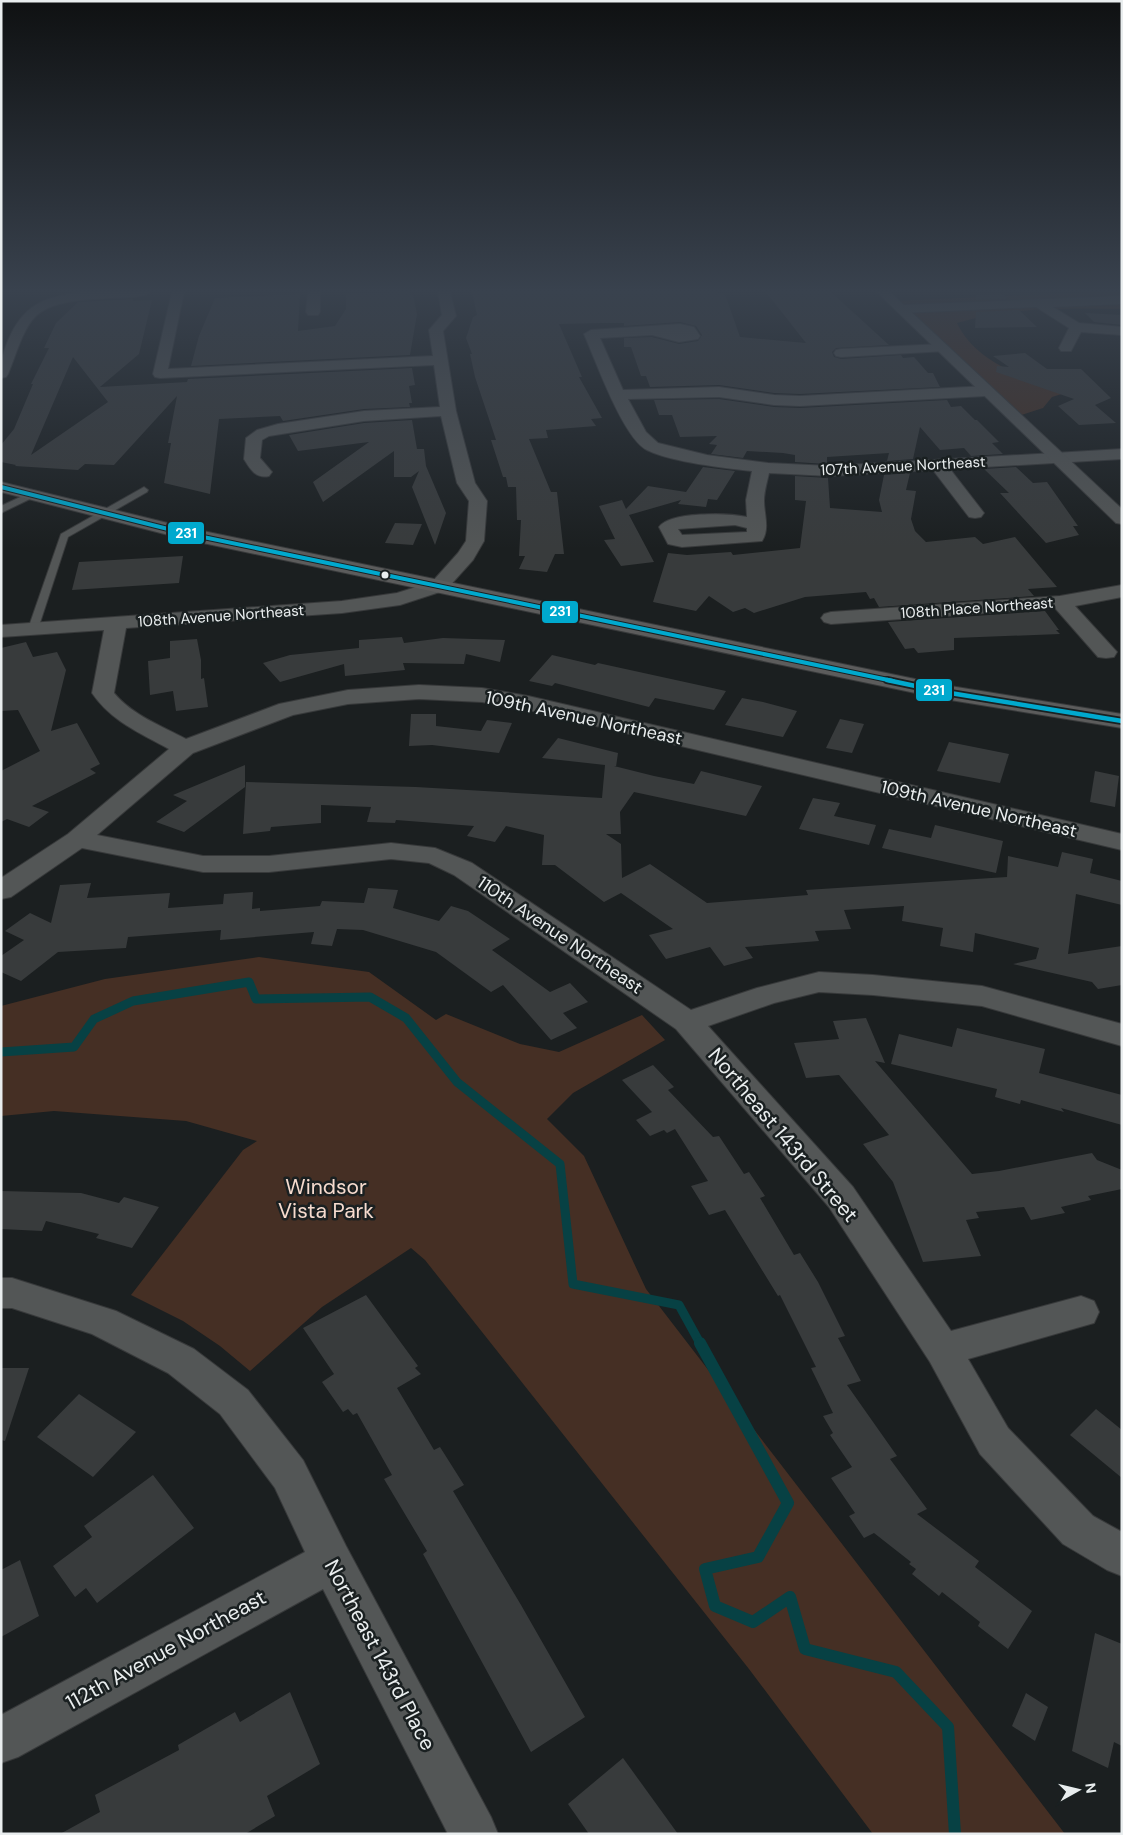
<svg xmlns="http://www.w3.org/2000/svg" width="1123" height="1835" font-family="'DM Sans',sans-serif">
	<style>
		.green { fill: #452f24 }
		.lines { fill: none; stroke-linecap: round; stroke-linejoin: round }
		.stream-far1 { stroke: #074144; stroke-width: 9 }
		.stream { stroke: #074144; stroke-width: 12 }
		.building { fill: #383b3c; fill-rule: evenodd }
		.service-casing { stroke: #37393a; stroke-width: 2 }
		.minor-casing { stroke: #37393a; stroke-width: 2 }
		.tertiary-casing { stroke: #37393a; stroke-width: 2 }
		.secondary-casing { stroke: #37393a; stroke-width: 2 }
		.service { fill: #535656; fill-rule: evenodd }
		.minor { fill: #535656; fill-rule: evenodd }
		.tertiary { fill: #535656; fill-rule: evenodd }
		.secondary { fill: #5c5c5c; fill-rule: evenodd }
		.bus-1-far1-casing { stroke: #1a2021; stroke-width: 6 }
		.bus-1-casing { stroke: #1a2021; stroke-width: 8 }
		.bus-1-far1 { stroke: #00a9ce; stroke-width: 4 }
		.bus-1 { stroke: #00a9ce; stroke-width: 4.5 }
		.bus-dot { fill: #e9edee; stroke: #1a2021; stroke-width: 2 }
		.labels { text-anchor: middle; stroke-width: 5; stroke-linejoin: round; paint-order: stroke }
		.far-street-label { font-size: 15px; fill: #e9edee; stroke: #1a2021 }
		.street-label { font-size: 18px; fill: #e9edee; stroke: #1a2021 }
		.near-street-label { font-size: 21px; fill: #e9edee; stroke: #1a2021 }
		.near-park-label { font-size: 21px; fill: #f6dbce; stroke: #1a2021 }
		.line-badge { stroke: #1a2021; stroke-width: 2 }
		.badge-label { font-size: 14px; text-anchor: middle; font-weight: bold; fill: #fff }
	</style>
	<rect width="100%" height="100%" fill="#1b1f20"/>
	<g class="green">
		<path d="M1099,292h23v17c-55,-1 -113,-2 -165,14 21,43 70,54 111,69l-16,5 -9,11 -28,9 -122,-116z"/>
		<polygon points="259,957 369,972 436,1020 446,1014 520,1044 559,1052 642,1015 665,1040 573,1093 547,1119 584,1156 646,1289 1065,1834 873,1834 749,1669 425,1260 411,1248 322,1307 250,1371 220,1346 183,1321 131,1295 243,1150 257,1141 186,1121 54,1111 1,1116 1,1006 105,979"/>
	</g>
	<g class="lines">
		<polyline class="stream-far1" points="1,1052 74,1047 94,1019 133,1001 249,982 256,999 370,997 406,1018 457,1082 560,1164 573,1284 679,1305 701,1345"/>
		<polyline class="stream" points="700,1343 788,1503 758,1557 705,1569 715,1606 753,1622 790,1597 805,1649 896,1672 948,1727 955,1834"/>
	</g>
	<g class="building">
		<polygon points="410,292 411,295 413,295 417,314 410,355 191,366 199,336 215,298 300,294 298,331 335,326 346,309 346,294"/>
		<polygon points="472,292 714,292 725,294 740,337 806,343 766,292 831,292 889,345 836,348 832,352 834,357 841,359 901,355 903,358 914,357 928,373 933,373 940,387 800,394 774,393 719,385 650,387 646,376 641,376 631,347 624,347 624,338 652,337 679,344 698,341 702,335 696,326 680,322 624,326 624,323 603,323 559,324 582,377 579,377 602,418 591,419 596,426 546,430 548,438 529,439 551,492 557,492 564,554 555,554 547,572 519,569 525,556 519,556 521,520 517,520 516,487 508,487 506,477 503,477 491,440 496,440 475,377 470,354 472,354 466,338 473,317 477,315"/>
		<polygon points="1003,294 1008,299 976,300 976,295"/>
		<path d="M133,299v2l19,-1 -13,54 -39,33 87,-5 1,-3 224,-11 3,17 -6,1 3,17h-3l1,4 -46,2 -81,12 -3,-5 -61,3 -9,75 -46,-11 7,-40h-3l9,-47 -63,69 -29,-1 -7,6 -63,-4 1,-1 -15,-3v-17l13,-16 19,-45h-2l18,-36h-5l12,-25 22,-21zM73,357l35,45 -77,53z"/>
		<polygon points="1019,310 1037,327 975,328 976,312"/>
		<polygon points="1085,313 1122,315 1122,325 1094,322"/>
		<polygon points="1025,353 1047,369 1081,369 1111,398 1095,405 1116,423 1079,425 1058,406 1074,399 996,372 997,366 1009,367 993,356"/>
		<polygon points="719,399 774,407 800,408 947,400 951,407 961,406 975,420 977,420 999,442 992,443 1003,454 971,456 964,448 940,450 920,427 913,459 887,461 889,453 827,457 827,464 795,462 795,455 783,453 747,451 743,458 711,454 717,445 709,444 717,436 680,437 672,415 659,415 654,400"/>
		<polygon points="412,420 417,449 424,449 426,466 446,513 435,545 412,487 419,471 411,477 394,477 394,451 323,502 313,482 369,442 298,451 289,435 364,423"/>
		<polygon points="703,467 735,471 717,500 708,499 706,507 678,504 681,500 629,515 654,562 621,566 604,540 615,539 599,506 622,500 626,509 648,486 686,492"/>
		<polygon points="1016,467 1033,483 1047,482 1078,526 1073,526 1079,535 1046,543 1000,493 1009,493 984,469"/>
		<polygon points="910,473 906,490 916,491 911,519 915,531 926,542 975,537 983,544 1015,537 1057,587 1028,589 1034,596 879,607 874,598 870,599 866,592 805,597 754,613 745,608 733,612 709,596 696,611 653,602 668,553 687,555 731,552 733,555 800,548 806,501 795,500 795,476 828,478 830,508 882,512 879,500 884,475"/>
		<polygon points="395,523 422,524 413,545 385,543"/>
		<polygon points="183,556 179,583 72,590 79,562"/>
		<polygon points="1045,611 1059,630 1056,630 1060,634 954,638 954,650 918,653 914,648 905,649 888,622"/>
		<polygon points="402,637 404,643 443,638 505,640 500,662 466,654 464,664 403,663 405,670 345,676 344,664 280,682 263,663 290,655 359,648 359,640"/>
		<polygon points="197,639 201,660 201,679 204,678 208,707 176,711 173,691 150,695 148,661 170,658 170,641"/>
		<polygon points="26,642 33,657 57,652 66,670 51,731 77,723 100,764 90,769 96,773 32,806 49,812 29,827 7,819 1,822 1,771 40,751 18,710 1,711 1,648"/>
		<polygon points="552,655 595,665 598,663 726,691 714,710 655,698 649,707 555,683 552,686 529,681"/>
		<polygon points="742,698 763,702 797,711 783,737 725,725"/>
		<polygon points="411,714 436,714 436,726 481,731 487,720 512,723 499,753 432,745 409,746"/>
		<polygon points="840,719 864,724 852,753 826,748"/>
		<polygon points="558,738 618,753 616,767 614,766 654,776 694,784 701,771 762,786 746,816 634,792 620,812 621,834 606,834 621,844 622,878 650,864 707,903 808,895 806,890 1007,877 1008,856 1058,867 1062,852 1093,859 1090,873 1122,881 1122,905 1076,894 1068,954 1122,946 1122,985 1098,989 1092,982 1013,964 1036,959 1039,948 975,933 973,952 940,946 943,928 902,921 904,906 844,910 851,929 815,931 819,941 745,947 753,958 724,966 710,947 666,959 649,935 673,929 621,893 604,902 555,865 542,865 544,835 506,826 495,842 467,836 474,826 396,820 395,823 367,822 371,807 321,805 321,823 271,827 270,831 243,834 246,782 416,787 602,798 605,765 542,758"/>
		<polygon points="949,742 1009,754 1000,783 937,771"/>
		<polygon points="245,765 245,787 184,832 156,822 187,801 173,795"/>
		<polygon points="1095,771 1119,776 1115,807 1090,802"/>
		<polygon points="813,798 840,803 834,816 876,825 869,845 799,829"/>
		<polygon points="935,825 1003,841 996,873 882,848 889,829 931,838"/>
		<polygon points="91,883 87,898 170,893 168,908 223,904 224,894 253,892 252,909 260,908 260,911 320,906 322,901 364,903 368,888 398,890 393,908 439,921 451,906 468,911 510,939 492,950 550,992 570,983 588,1002 563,1013 577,1028 551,1040 503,985 491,992 436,952 363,930 337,929 332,946 311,944 314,932 220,940 221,930 128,937 126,948 58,952 21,981 1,972 1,956 24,940 5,931 30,913 51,923 60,885"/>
		<polygon points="866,1018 885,1063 875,1061 972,1174 999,1171 1092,1153 1097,1160 1122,1170 1122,1189 1088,1196 1091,1200 1061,1207 1065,1213 1031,1220 1024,1207 976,1212 979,1218 966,1220 981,1256 923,1262 893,1182 863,1144 889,1135 839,1075 806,1078 794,1043 839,1039 833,1021"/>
		<polygon points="957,1028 1045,1049 1039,1073 1122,1095 1122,1125 1061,1108 1064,1112 1021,1100 1020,1104 995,1097 997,1089 891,1064 899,1034 952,1047"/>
		<polygon points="653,1065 674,1087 668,1090 713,1137 719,1136 744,1174 749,1172 765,1196 760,1198 794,1255 800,1253 818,1282 845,1336 838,1338 861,1381 847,1385 897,1456 890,1459 927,1509 917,1514 979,1561 975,1567 1032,1611 1008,1649 978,1626 980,1622 942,1592 939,1596 912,1574 916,1569 909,1564 911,1562 874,1533 864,1538 849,1516 855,1513 831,1478 852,1467 830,1435 833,1433 823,1416 833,1413 811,1368 816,1367 780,1295 778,1296 725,1210 709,1215 691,1186 708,1181 675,1129 667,1133 664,1130 650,1136 636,1120 652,1112 622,1080"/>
		<polygon points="1,1191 81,1193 119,1203 124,1197 159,1207 132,1248 96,1238 99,1234 46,1221 42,1231 1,1229"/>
		<polygon points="366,1295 418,1366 415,1368 421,1374 397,1388 434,1450 440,1447 464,1485 453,1491 521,1605 585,1717 531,1752 423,1554 427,1551 384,1479 392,1475 357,1413 353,1415 348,1409 343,1412 322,1382 334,1374 303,1328"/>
		<polygon points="1,1368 29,1368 5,1441 1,1440"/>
		<polygon points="79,1394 136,1432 93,1477 37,1437"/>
		<polygon points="1096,1409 1122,1430 1122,1478 1070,1435"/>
		<polygon points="153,1475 194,1528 97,1603 86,1588 75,1597 53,1566 92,1537 84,1526"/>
		<polygon points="20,1560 39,1616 1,1637 1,1570"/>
		<polygon points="1095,1633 1122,1644 1122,1746 1114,1742 1108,1768 1072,1751"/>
		<polygon points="290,1692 320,1764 267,1796 275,1816 245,1834 60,1834 100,1812 95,1795 179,1750 178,1745 235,1712 240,1722"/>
		<polygon points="1026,1693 1048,1707 1035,1741 1012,1726"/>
		<polygon points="623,1758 678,1834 589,1834 568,1804"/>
	</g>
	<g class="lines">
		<g class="service-casing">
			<g id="service">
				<polygon points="144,487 148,490 147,492 68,537 38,629 33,632 29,631 28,629 61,534"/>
				<polygon points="31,492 34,493 34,497 1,513 1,506"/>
			</g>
		</g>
		<g class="minor-casing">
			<g id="minor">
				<path d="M81,292h69c-9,12 -90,-3 -116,26 -12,13 -19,40 -26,56l-2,3 -5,1c0,-19 2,-27 10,-44 16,-32 37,-37 70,-42z"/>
				<path d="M172,292h12l-16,77 265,-13 -4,-26 13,-15 -4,-23h12l6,24 -13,15 13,80 19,72 12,18 -3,40 -11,19 -27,30 -46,15 -58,8 -216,15 -12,65c18,22 48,33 72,46l93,-35 69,-14 71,-5 63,3 46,8 594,138v16l-594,-140 -46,-8 -63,-3 -71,5 -55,11 -100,38 -96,82 106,21h66l122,-13 44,5 37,15 219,147 66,-22 62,-16 54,3 109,11 140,38v22l-140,-40 -109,-11 -54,-3 -45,11 -66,23 145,161 98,144 130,-35 13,5 5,11 -5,11 -126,36 40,69 85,88 29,16v44l-15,-6 -44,-26 -83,-90 -50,-92 -101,-155 -153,-178 -222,-154 -25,-12 -38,-4 -122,13h-66l-121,-24 -71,49 -10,2v-21l67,-44 101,-85c-29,-16 -58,-28 -77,-56l12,-63 -103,7v-12l341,-24 55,-8 35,-11 26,-29 8,-12 3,-40 -12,-18 -16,-67 -77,5 -95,15 -7,4 -2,18 12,14 -3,4c-13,3 -19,-7 -25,-17l2,-21 11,-8 21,-6 86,-13 76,-4 -6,-42 -274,13 -5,-1 -2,-3z"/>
				<polygon points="308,292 320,292 320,312 318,315 308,315 306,312"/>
				<polygon points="1122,296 1122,304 1053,307 1079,323 1122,327 1122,335 1081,332 1071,351 1061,351 1059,348 1069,328 1036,307 902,313 895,309 902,305"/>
				<path d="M680,324l14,3 6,9 -2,3 -19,3 -27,-7 -52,3 23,52 96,-3 55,8 26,1 186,-10 5,2 3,3 -3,3 -5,2 -186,10 -26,-1 -55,-8 -91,2 18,33 12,11 49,12 61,8 62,3 292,-17v10l-172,10 34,44 -3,4 -6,1 -6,-1 -36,-47 -103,6 -61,-3c-2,9 -5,19 -5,28 0,13 6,28 -2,40l-80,6 -14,-3 -9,-17c11,-16 70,-14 88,-10l-1,-17 6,-29c-28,-3 -81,-9 -105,-21 -24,-12 -51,-89 -63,-116l7,-4zM735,525l12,3v4l-65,3 -4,-6z"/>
				<polygon points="941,344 946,345 948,348 946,351 841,357 836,356 834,353 836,350 841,349"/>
				<polygon points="1122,585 1122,597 1075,606 1117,652 1114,657 1106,658 1098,657 1055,608 831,624 824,622 821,618 824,614 831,612 1060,596"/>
				<polygon points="1,1278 12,1278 116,1311 194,1349 248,1390 303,1460 346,1546 491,1817 498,1834 448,1834 323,1589 18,1757 1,1763 1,1715 305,1552 275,1488 220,1414 168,1373 92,1334 12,1308 1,1308"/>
			</g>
		</g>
		<g class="tertiary-casing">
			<polygon id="tertiary" points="877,292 890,292 1122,509 1122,524 1116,523"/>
		</g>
		<g class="secondary-casing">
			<polygon id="secondary" points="1,482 184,527 944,685 1122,714 1122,728 944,699 184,539 1,492"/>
		</g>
		<use href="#service" class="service"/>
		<use href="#minor" class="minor"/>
		<use href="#tertiary" class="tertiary"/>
		<use href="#secondary" class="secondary"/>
		<g class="bus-1-far1-casing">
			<polyline id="bus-1-far1" points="1,487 184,533 893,681"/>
		</g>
		<g class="bus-1-casing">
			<polyline id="bus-1" points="887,680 944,692 1122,721"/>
		</g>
		<use href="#bus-1-far1" class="bus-1-far1"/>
		<use href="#bus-1" class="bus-1"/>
	</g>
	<linearGradient id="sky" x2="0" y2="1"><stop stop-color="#0f1112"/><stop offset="0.53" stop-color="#39424e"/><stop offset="1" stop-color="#39424e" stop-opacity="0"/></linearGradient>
	<rect width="1123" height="549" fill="url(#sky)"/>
	<circle class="bus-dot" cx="385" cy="575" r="4.5"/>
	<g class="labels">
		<g class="far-street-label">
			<text transform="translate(903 466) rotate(-3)" y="5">107th Avenue Northeast</text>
			<text transform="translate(977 608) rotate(-4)" y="5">108th Place Northeast</text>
			<text transform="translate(221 616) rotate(-4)" y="5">108th Avenue Northeast</text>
		</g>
		<g class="street-label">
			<text transform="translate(584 718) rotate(12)" y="6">109th Avenue Northeast</text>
			<text transform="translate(979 809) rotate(13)" y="6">109th Avenue Northeast</text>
			<text transform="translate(560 935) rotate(34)" y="6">110th Avenue Northeast</text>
		</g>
		<g class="near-street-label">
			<text transform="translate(783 1135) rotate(50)" y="7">Northeast 143rd Street</text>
			<text transform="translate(166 1650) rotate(-29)" y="7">112th Avenue Northeast</text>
			<text transform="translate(380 1655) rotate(62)" y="7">Northeast 143rd Place</text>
		</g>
		<g class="near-park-label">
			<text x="326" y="1194">Windsor<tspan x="326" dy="24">Vista Park</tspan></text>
		</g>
	</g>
	<g class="line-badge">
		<rect x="167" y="521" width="38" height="24" rx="5" fill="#00a9ce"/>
		<rect x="541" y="600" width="38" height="24" rx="5" fill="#00a9ce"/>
		<rect x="915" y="678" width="38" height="24" rx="5" fill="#00a9ce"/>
	</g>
	<g class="badge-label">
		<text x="186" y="538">231</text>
		<text x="560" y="616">231</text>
		<text x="934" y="695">231</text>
	</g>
	<rect width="1123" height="1835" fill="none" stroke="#e9edee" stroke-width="5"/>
	<g transform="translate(1078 1790) rotate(82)" stroke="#1a2021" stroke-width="4" paint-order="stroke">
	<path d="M0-4L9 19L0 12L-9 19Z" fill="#e9edee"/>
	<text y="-8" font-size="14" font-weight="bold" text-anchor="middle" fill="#e9edee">N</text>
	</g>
</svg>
